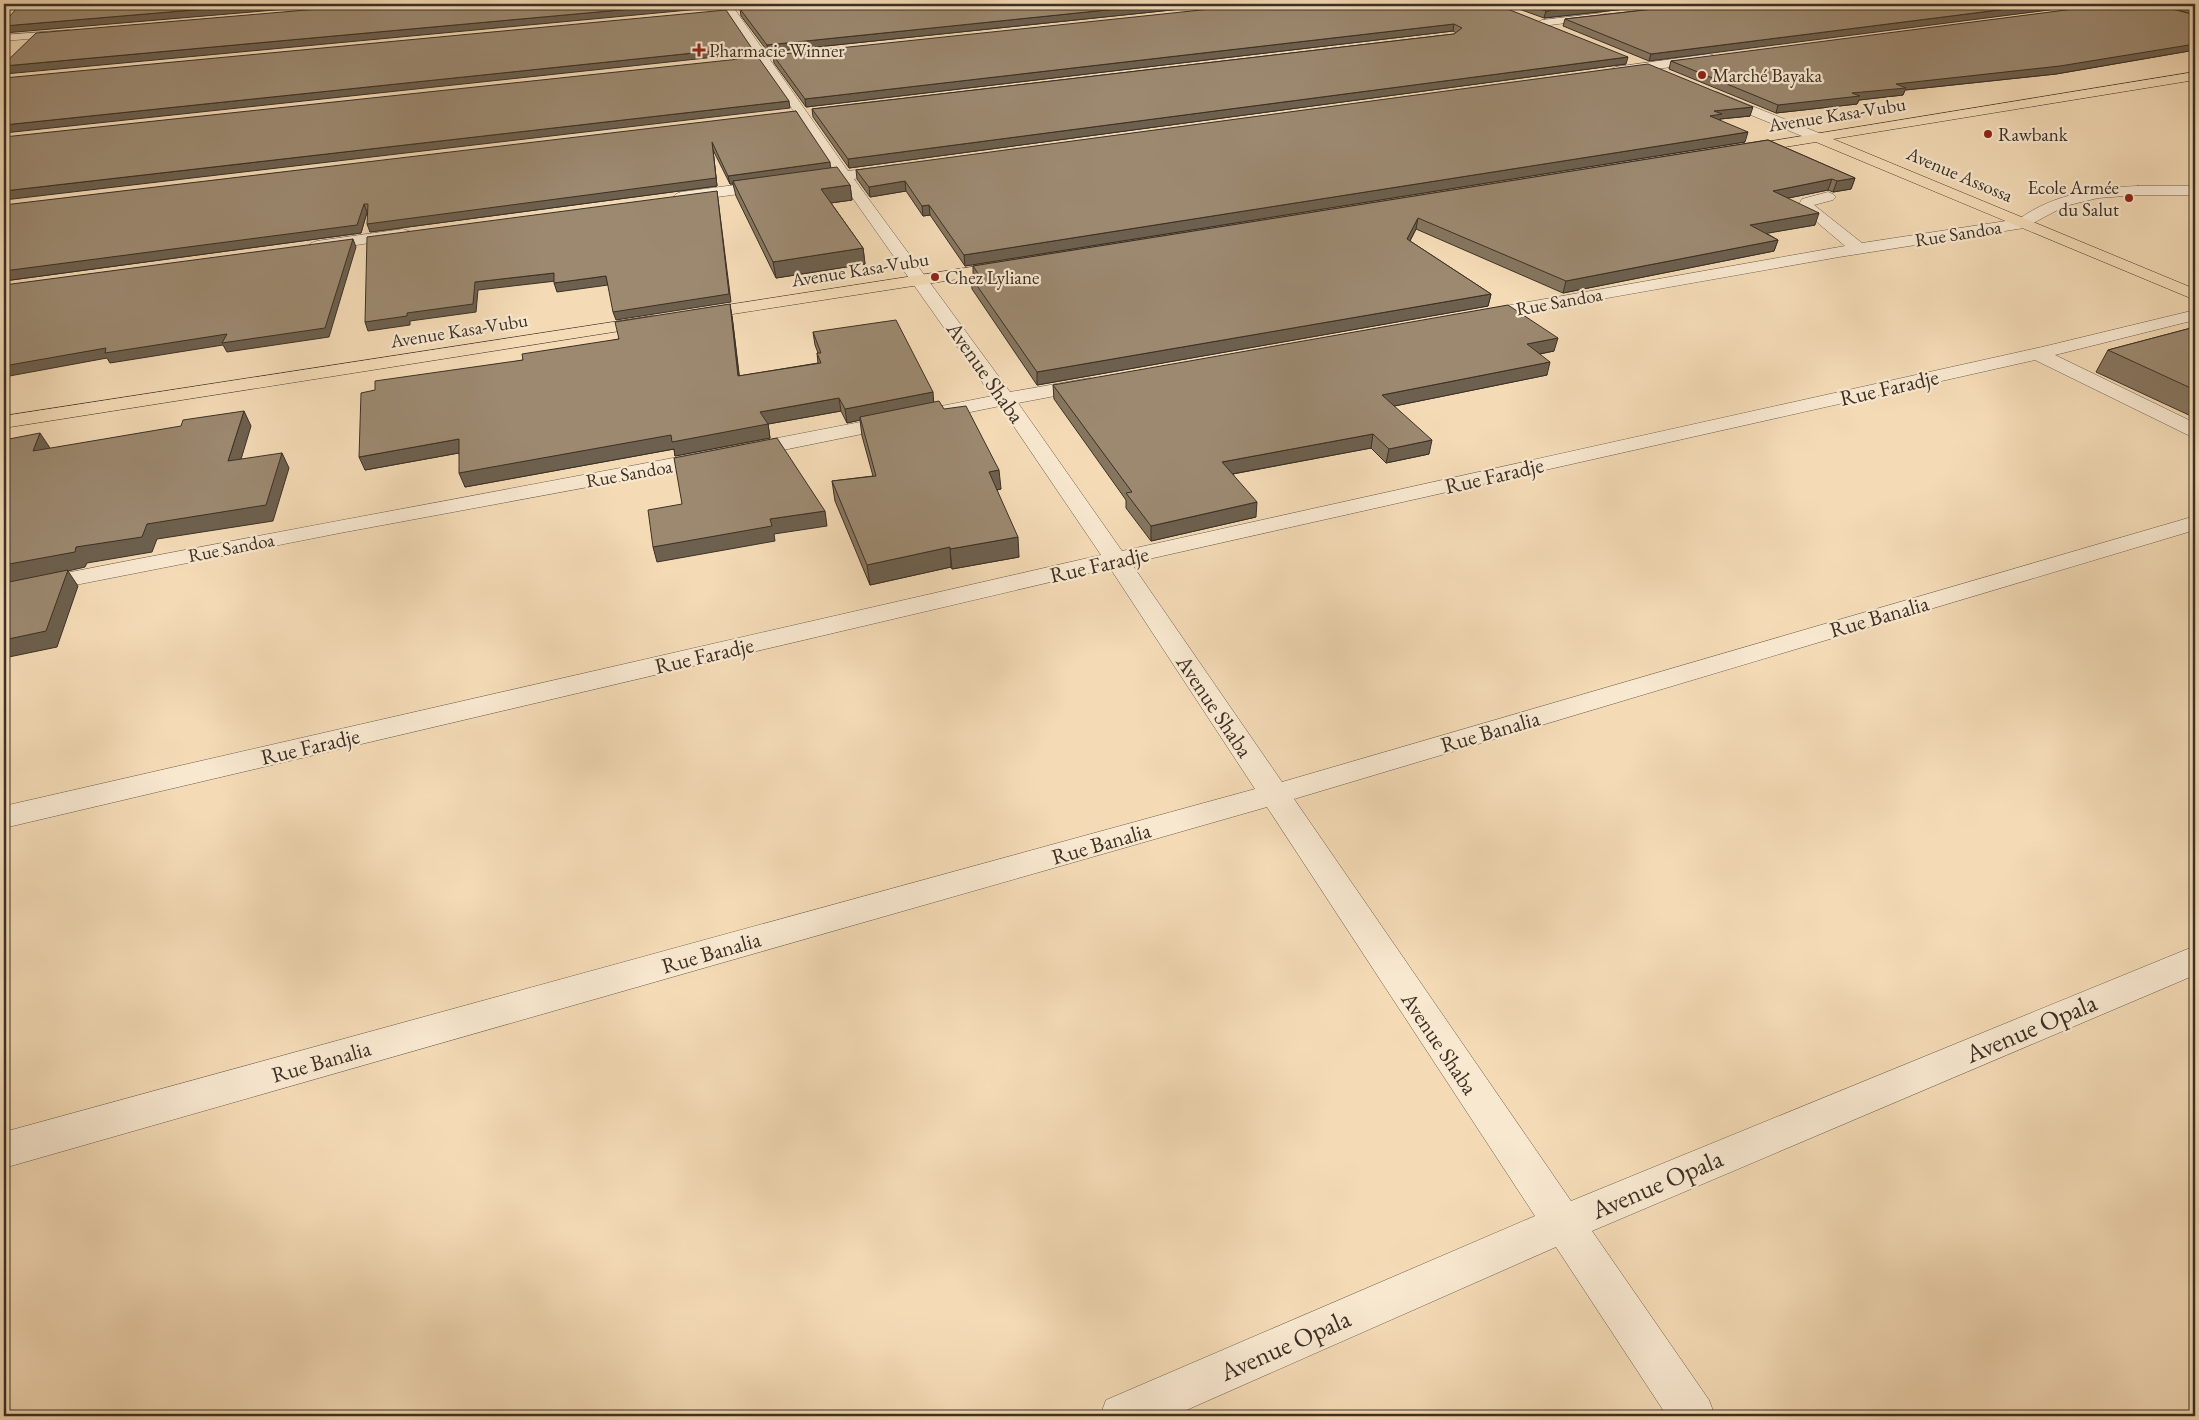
<svg xmlns="http://www.w3.org/2000/svg" width="2199" height="1420" font-family="'EB Garamond',serif">
	<style>
		.lines { fill: none; stroke-linecap: round; stroke-linejoin: round }
		.minor-casing { stroke: #6a5b49; stroke-width: 1 }
		.major-casing { stroke: #3c3025; stroke-width: 1 }
		.minor { fill: #f8e8d0; fill-rule: evenodd }
		.major { fill: #f4dbb6; fill-rule: evenodd }
		.wall { fill: #867660; stroke: #3c3025 }
		.shaded-wall { fill: #6d604e; stroke: #3c3025 }
		.building { fill: #9c8970; stroke: #3c3025 }
		.poi-dot { fill: #8f2418; stroke: #f8e8d0; stroke-width: 2 }
		.labels { text-anchor: middle; stroke-width: 4.5; stroke-linejoin: round; paint-order: stroke }
		.far-poi-label { font-size: 19px; fill: #3c3025; stroke: #f8e8d0; text-anchor: start }
		.far-street-label { font-size: 19px; fill: #3c3025; stroke: #f8e8d0 }
		.street-label { font-size: 22px; fill: #3c3025; stroke: #f8e8d0 }
		.near-street-label { font-size: 26px; fill: #3c3025; stroke: #f8e8d0 }
	</style>
	<rect width="100%" height="100%" fill="#f4dbb6"/>
	<filter id="stains"><feTurbulence type="fractalNoise" baseFrequency=".004" numOctaves="4"/><feColorMatrix values="0 0 0 0 .2 0 0 0 0 .09 0 0 0 0 .02 0 0 0 .5 -.17"/></filter>
	<radialGradient id="worn" r=".72"><stop offset=".6" stop-color="#630" stop-opacity="0"/><stop offset="1" stop-color="#630" stop-opacity=".3"/></radialGradient>
	<g class="lines">
		<g class="minor-casing">
			<g id="minor">
				<path d="M721,4h10l117,167 46,-6 5,1 2,3 -2,3 -45,7 156,213 80,-14 7,2 3,4 -3,4 -79,15 104,148 920,-204 153,-37v10l-140,35 140,68v14l-7,-2 -153,-75 -904,203 151,219 913,-266v14l-901,269 277,402 624,-255v29l-603,256 117,169 6,16h-48l-111,-169 -383,169h-73l6,-16 429,-184 -268,-409 -1263,361v-36l1251,-343 -145,-221 -1106,260v-22l1097,-251 -101,-149 -266,54 -394,73 -336,66v-14c329,-65 660,-123 988,-189l-152,-216 -159,22 -5,-2 -3,-3 3,-3 5,-2 154,-20z"/>
				<polygon points="1602,13 1606,14 1607,16 1606,18 1542,26 1536,23 1542,20"/>
				<polygon points="69,30 73,31 75,33 73,35 4,41 4,35"/>
				<polygon points="1709,54 1713,55 1715,58 1713,61 1615,75 1609,71 1615,67"/>
				<polygon points="1717,92 1824,135 1826,138 1819,142 1814,141 1712,99 1711,96"/>
				<path d="M2138,186h57v9h-57l-40,3 -33,8 -41,22 -185,29 -362,64 -6,-1 -3,-4 3,-4 6,-1 368,-65 -47,-40 4,-7 26,-7 5,2 3,3 -3,3 -19,5 48,38 157,-24c35,-25 76,-31 119,-33z"/>
				<polygon points="403,229 409,231 411,234 409,237 317,251 311,249 309,246 311,243 317,241"/>
			</g>
		</g>
		<g class="major-casing">
			<g id="major">
				<polygon points="2195,72 2195,80 1833,139 2195,289 2195,300 1816,142 1741,154 1734,150 1741,146"/>
				<polygon points="1010,261 1016,262 1018,266 1016,270 694,320 688,319 685,315 688,311 694,310"/>
				<polygon points="652,316 658,317 661,321 658,325 4,428 4,416"/>
			</g>
		</g>
		<use href="#minor" class="minor"/>
		<use href="#major" class="major"/>
	</g>
	<g class="wall">
		<polygon points="793,4 1229,4 768,52 741,16 740,9"/>
		<polygon points="1494,4 1626,64 849,168 813,117 812,109 1454,34 1456,33 1453,31 806,107 774,63 773,55"/>
		<polygon points="1505,4 1670,4 1544,18"/>
		<polygon points="1698,4 1649,61 1563,26 1565,19"/>
		<polygon points="2159,4 2195,4 2195,15"/>
		<polygon points="2195,15 2195,50 2056,74 1905,90 1903,95 1859,100 1857,104 1776,113 1669,69 1671,61"/>
		<polygon points="796,111 830,168 850,185 852,200 831,203 863,248 865,264 776,278 736,196 733,184 730,184 713,150 717,186 370,232 367,212 361,233 4,281"/>
		<polygon points="1750,116 1720,119 1720,120 1745,142 965,266 930,215 923,216 906,191 870,197 857,179 856,170"/>
		<polygon points="1768,140 1855,178 1851,189 1833,192 1828,190 1788,198 1815,225 1766,233 1778,240 1774,251 1563,293 1416,229 1410,241 1491,294 1488,306 1037,385 972,289 971,277 973,276 973,266"/>
		<polygon points="732,316 739,376 818,363 817,353 818,353 815,345 813,332 934,402 944,409 1001,489 997,490 1019,557 952,569 951,567 870,585 835,501 832,481 873,476 862,436 860,420 847,423 841,411 768,424 770,438 675,456 674,449 465,487 459,453 365,470 375,390 523,360 619,339"/>
		<polygon points="2195,327 2195,415 2191,416 2096,372 2108,350"/>
		<polygon points="1554,351 1540,354 1547,375 1394,406 1429,454 1386,463 1371,448 1233,474 1256,517 1151,541 1126,508 1126,500 1054,399 1053,385"/>
	</g>
	<g class="shaded-wall">
		<polygon points="5,4 15,4 4,16 4,5"/>
		<polygon points="264,4 346,4 4,33 4,26"/>
		<polygon points="686,4 720,4 721,7 5,74 4,71 4,66"/>
		<polygon points="734,4 761,4 735,6"/>
		<polygon points="1165,4 1229,4 768,52 767,45"/>
		<polygon points="1612,4 1670,4 1544,18 1546,11"/>
		<polygon points="2046,4 2096,4 1649,61 1651,54"/>
		<polygon points="1454,24 1453,31 806,107 805,99"/>
		<polygon points="2195,44 2195,50 2056,74 1905,90 1903,95 1859,100 1857,104 1776,113 1778,105 1852,93 1896,84"/>
		<polygon points="751,47 753,53 4,133 4,125"/>
		<polygon points="1628,57 1626,64 849,168 848,159"/>
		<polygon points="789,101 790,108 4,200 4,191"/>
		<polygon points="1753,107 1750,116 1720,119 1719,123 1710,116 1714,111"/>
		<polygon points="1748,132 1745,142 965,266 964,255"/>
		<polygon points="712,142 717,186 370,232 367,224"/>
		<polygon points="830,162 831,171 733,181 733,184 730,184 728,176"/>
		<polygon points="1855,178 1851,189 1833,192 1837,181"/>
		<polygon points="1832,179 1828,190 1769,202 1773,191"/>
		<polygon points="905,181 906,191 870,197 869,187"/>
		<polygon points="850,185 852,200 823,204 821,189"/>
		<polygon points="717,191 731,302 616,320 613,312"/>
		<polygon points="364,204 367,212 361,233 4,281 4,271"/>
		<polygon points="929,205 930,215 923,216 922,206"/>
		<polygon points="1819,213 1815,225 1746,237 1750,225"/>
		<polygon points="1418,218 1416,229 1405,250 1407,239"/>
		<polygon points="353,239 356,247 329,337 227,352 223,345 110,363 107,358 4,377 4,366"/>
		<polygon points="1778,240 1774,251 1563,293 1566,281"/>
		<polygon points="863,248 865,264 776,278 773,262"/>
		<polygon points="554,273 556,281 478,290 476,312 410,321 410,325 368,331 365,322 475,282"/>
		<polygon points="606,276 608,285 557,292 554,283"/>
		<polygon points="1491,294 1488,306 1037,385 1037,372"/>
		<polygon points="730,304 732,316 741,389 738,376"/>
		<polygon points="1558,338 1554,351 1524,357 1527,344"/>
		<polygon points="1550,362 1547,375 1380,409 1382,395"/>
		<polygon points="933,392 934,406 860,417 860,420 847,423 845,409"/>
		<polygon points="839,398 841,411 768,424 770,438 675,456 674,449 465,487 459,473 760,412"/>
		<polygon points="2195,410 2195,415 2191,416"/>
		<polygon points="244,411 251,426 236,476 228,461"/>
		<polygon points="40,433 50,448 43,466 33,451"/>
		<polygon points="1373,434 1371,448 1221,476 1222,462"/>
		<polygon points="459,439 464,452 365,470 359,457"/>
		<polygon points="1432,440 1429,454 1386,463 1389,449"/>
		<polygon points="282,453 289,468 273,521 157,539 152,552 87,563 85,567 68,571 78,586 57,647 4,658 4,565 76,547 147,524"/>
		<polygon points="999,470 1001,489 990,491 989,472"/>
		<polygon points="1257,502 1256,517 1151,541 1151,526"/>
		<polygon points="825,511 827,526 774,534 775,541 657,562 653,547 770,519"/>
		<polygon points="1018,537 1019,557 952,569 950,549"/>
		<polygon points="950,547 951,567 870,585 867,565"/>
	</g>
	<g class="building">
		<polygon points="21,4 264,4 4,26 4,21 6,20"/>
		<polygon points="377,4 686,4 4,66 4,64 36,33"/>
		<polygon points="793,4 1165,4 767,45 740,9"/>
		<polygon points="1258,4 1495,4 1628,57 848,159 812,109 1454,34 1462,28 1454,24 805,99 773,55"/>
		<polygon points="1525,4 1612,4 1546,11"/>
		<polygon points="1698,4 2046,4 1651,54 1565,19"/>
		<polygon points="2112,4 2153,4 2195,15 2195,44 2060,66 1896,84 1906,88 1852,93 1860,96 1778,105 1671,61"/>
		<polygon points="2185,4 2195,4 2195,7"/>
		<polygon points="726,10 751,47 4,125 4,78"/>
		<polygon points="758,57 789,101 4,191 4,137"/>
		<polygon points="1648,64 1753,107 1714,111 1722,114 1710,116 1748,132 964,255 929,205 922,206 905,181 869,187 856,170"/>
		<polygon points="796,111 830,162 728,176 712,142 716,178 367,224 368,204 364,204 357,225 4,271 4,205"/>
		<polygon points="1768,140 1855,178 1837,181 1832,179 1773,191 1819,213 1750,225 1778,240 1566,281 1418,218 1407,239 1491,294 1037,372 971,277 979,275 973,266"/>
		<polygon points="837,167 850,185 821,189 863,248 773,262 733,181"/>
		<polygon points="717,191 729,294 613,312 606,276 554,283 554,273 475,282 473,304 407,313 407,316 365,322 367,237"/>
		<polygon points="353,239 325,328 222,343 227,334 105,353 106,348 4,366 4,285"/>
		<polygon points="730,304 738,376 821,363 817,353 821,353 813,332 896,320 933,392 845,409 839,398 760,412 768,424 672,442 671,435 459,473 459,439 359,457 361,393 375,390 375,381 523,360 522,354 619,339 615,322"/>
		<polygon points="1508,305 1558,338 1527,344 1550,362 1382,395 1432,440 1389,449 1373,434 1222,462 1257,502 1151,526 1126,493 1132,492 1053,385"/>
		<polygon points="2195,327 2195,390 2108,350"/>
		<polygon points="939,401 944,409 966,406 999,470 989,472 1018,537 950,549 950,547 867,565 832,481 876,476 860,417"/>
		<polygon points="244,411 228,461 282,453 266,505 147,524 142,537 76,547 75,552 4,565 4,440 40,433 33,451 181,426 183,420"/>
		<polygon points="777,438 825,511 770,519 772,526 653,547 648,510 682,504 674,458"/>
		<polygon points="68,570 46,631 4,640 4,583"/>
	</g>
	<g class="poi-dot">
		<path d="M696.5 42.5h5v5h5v5h-5v5h-5v-5h-5v-5h5z"/>
		<circle cx="1702" cy="75" r="5"/>
		<circle cx="1988" cy="134" r="5"/>
		<circle cx="2129" cy="198" r="5"/>
		<circle cx="935" cy="277" r="5"/>
	</g>
	<g class="labels">
		<g class="far-poi-label">
			<text x="709" y="57">Pharmacie Winner</text>
			<text x="1712" y="82">Marché Bayaka</text>
			<text x="1998" y="141">Rawbank</text>
			<text x="2119" y="194" text-anchor="end">Ecole Armée<tspan x="2119" dy="22">du Salut</tspan></text>
			<text x="945" y="284">Chez Lyliane</text>
		</g>
		<g class="far-street-label">
			<text transform="translate(1837 114) rotate(-9)" y="7">Avenue Kasa-Vubu</text>
			<text transform="translate(1960 174) rotate(23)" y="7">Avenue Assossa</text>
			<text transform="translate(1958 233) rotate(-9)" y="7">Rue Sandoa</text>
			<text transform="translate(860 269) rotate(-9)" y="7">Avenue Kasa-Vubu</text>
			<text transform="translate(1559 301) rotate(-10)" y="7">Rue Sandoa</text>
			<text transform="translate(459 330) rotate(-9)" y="7">Avenue Kasa-Vubu</text>
			<text transform="translate(629 473) rotate(-10)" y="7">Rue Sandoa</text>
			<text transform="translate(231 547) rotate(-11)" y="7">Rue Sandoa</text>
		</g>
		<g class="street-label">
			<text transform="translate(986 372) rotate(55)" y="8">Avenue Shaba</text>
			<text transform="translate(1889 387) rotate(-13)" y="8">Rue Faradje</text>
			<text transform="translate(1494 475) rotate(-13)" y="8">Rue Faradje</text>
			<text transform="translate(1099 564) rotate(-13)" y="8">Rue Faradje</text>
			<text transform="translate(1879 616) rotate(-16)" y="8">Rue Banalia</text>
			<text transform="translate(704 655) rotate(-13)" y="8">Rue Faradje</text>
			<text transform="translate(1215 706) rotate(56)" y="8">Avenue Shaba</text>
			<text transform="translate(1490 731) rotate(-16)" y="8">Rue Banalia</text>
			<text transform="translate(310 746) rotate(-13)" y="8">Rue Faradje</text>
			<text transform="translate(1101 843) rotate(-16)" y="8">Rue Banalia</text>
			<text transform="translate(711 952) rotate(-16)" y="8">Rue Banalia</text>
			<text transform="translate(1440 1043) rotate(56)" y="8">Avenue Shaba</text>
			<text transform="translate(321 1061) rotate(-16)" y="8">Rue Banalia</text>
		</g>
		<g class="near-street-label">
			<text transform="translate(2031 1028) rotate(-23)" y="9">Avenue Opala</text>
			<text transform="translate(1657 1184) rotate(-23)" y="9">Avenue Opala</text>
			<text transform="translate(1285 1345) rotate(-24)" y="9">Avenue Opala</text>
		</g>
	</g>
	<rect width="2199" height="1420" fill="none" stroke="#f4dbb6" stroke-width="20"/>
	<rect x="5" y="5" width="2189" height="1410" fill="none" stroke="#3c3025" stroke-width="2.5"/>
	<rect x="10" y="10" width="2179" height="1400" fill="none" stroke="#3c3025"/>
	<rect width="100%" height="100%" filter="url(#stains)"/>
	<rect width="100%" height="100%" fill="url(#worn)"/>
</svg>
